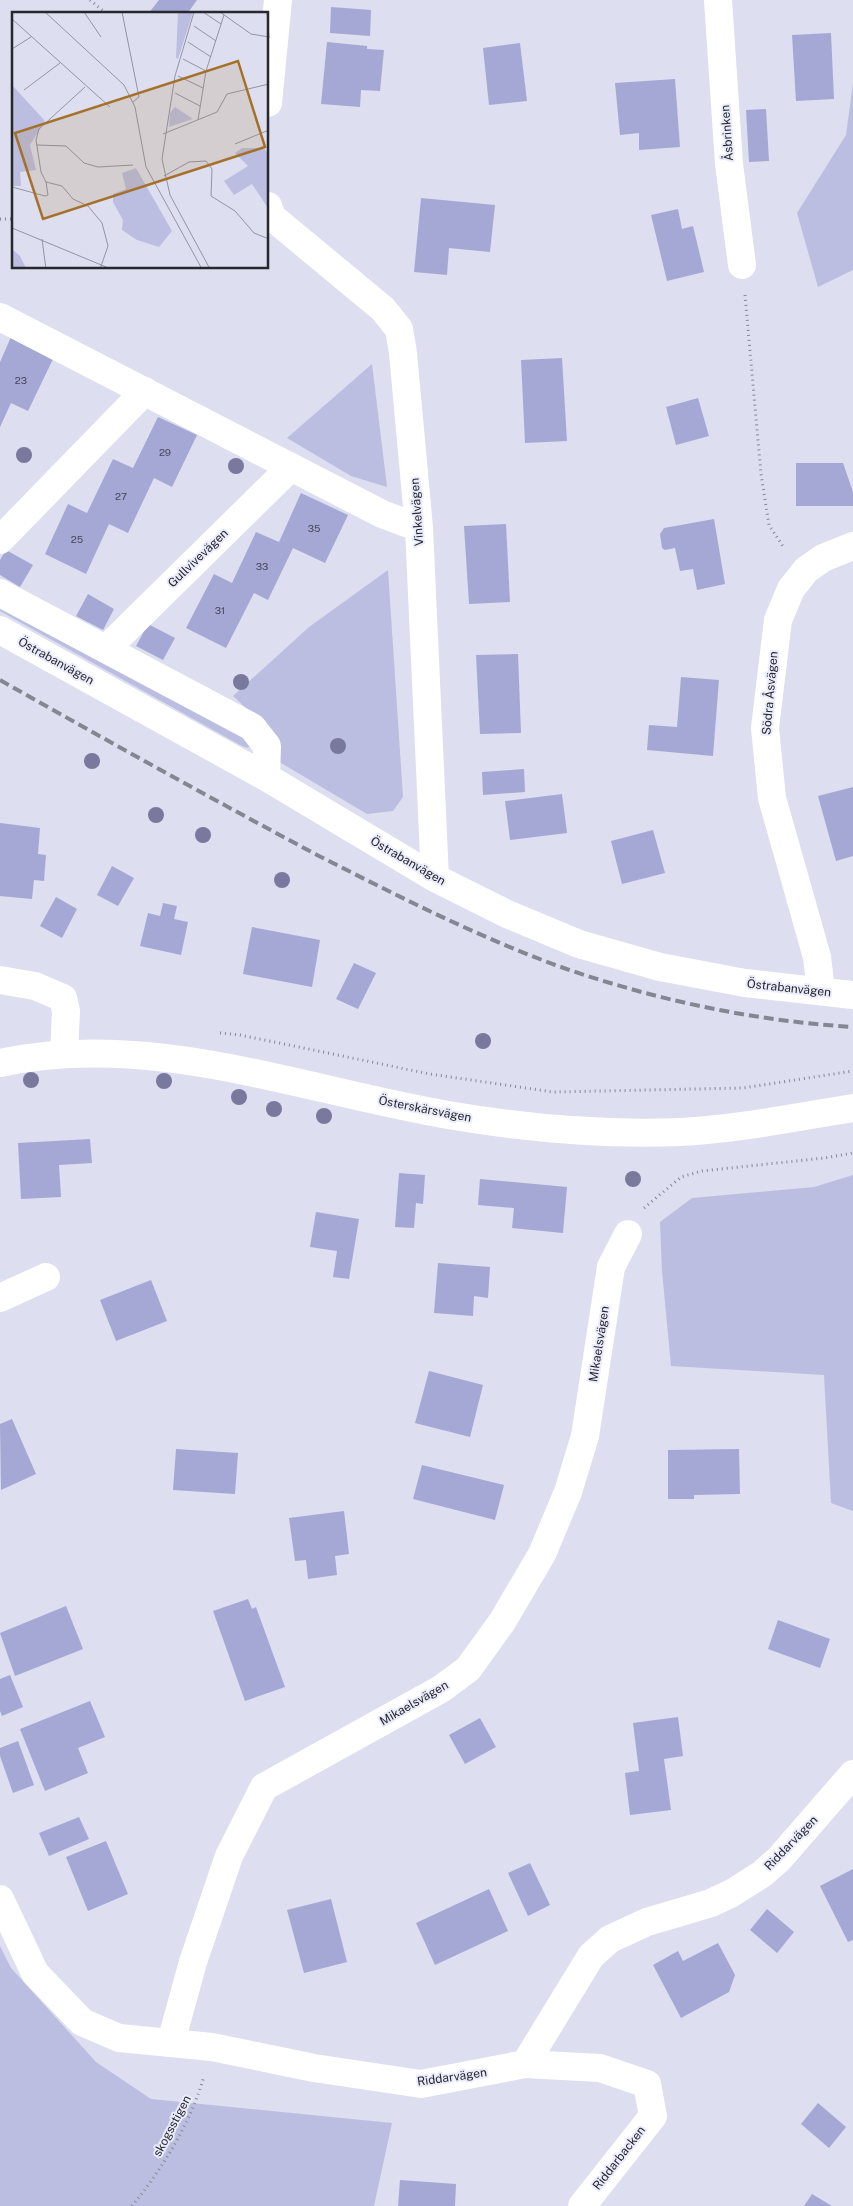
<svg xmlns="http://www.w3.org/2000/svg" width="853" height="2206" font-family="'Public Sans',sans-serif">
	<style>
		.green { fill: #bbbee1 }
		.building { fill: #a5a8d5 }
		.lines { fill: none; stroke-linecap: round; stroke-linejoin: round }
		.path { stroke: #878894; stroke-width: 3; stroke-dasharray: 1 4; stroke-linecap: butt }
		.minor { stroke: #fff; stroke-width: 28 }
		.rail { stroke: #858692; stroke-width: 4; stroke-dasharray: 10 5; stroke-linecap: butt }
		.tree { fill: #79789d }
		.labels { text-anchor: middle; stroke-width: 4; stroke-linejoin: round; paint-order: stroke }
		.number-label { font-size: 10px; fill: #464858 }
		.street-label { font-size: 12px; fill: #27282e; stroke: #eaecfc }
		.inset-road { fill: none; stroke: #9495a2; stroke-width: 1 }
		.view { fill: #a57129; fill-opacity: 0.15; stroke: #a57129; stroke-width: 2.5 }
		.inset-edge { fill: none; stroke: #27282e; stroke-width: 2.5 }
	</style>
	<rect width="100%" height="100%" fill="#dddeef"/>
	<g class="green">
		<polygon points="853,83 853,270 818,287 797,213 846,135"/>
		<polygon points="372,364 387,487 351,476 287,438"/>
		<polygon points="388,570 403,797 393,811 367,814 271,757 278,738 233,696 309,627"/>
		<polygon points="0,599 251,742 250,746 247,748 240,745 0,611"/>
		<polygon points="853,1175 853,1511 831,1503 824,1375 671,1366 662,1271 660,1222 692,1198 814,1187"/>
		<polygon points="0,1946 11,1968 96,2062 151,2099 392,2123 374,2206 0,2206"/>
	</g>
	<g class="building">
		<polygon points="159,0 197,0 187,14 148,14"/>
		<polygon points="331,7 371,10 370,36 330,33"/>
		<polygon points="831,33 834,99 796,101 792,35"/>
		<polygon points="327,42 367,46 367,49 384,50 380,91 361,90 360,107 321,104"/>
		<polygon points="520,43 527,101 489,105 483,48"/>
		<polygon points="675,79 680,147 639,150 639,133 620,135 615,83"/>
		<polygon points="766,109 769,161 749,162 746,110"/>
		<polygon points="421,198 495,205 490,252 449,248 447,275 414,272"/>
		<polygon points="678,209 682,229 693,226 704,272 667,281 651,215"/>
		<polygon points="11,337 54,357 28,411 11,403 0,427 0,362"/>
		<polygon points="562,358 567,441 525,443 521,360"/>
		<polygon points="698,398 709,436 676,445 666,407"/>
		<polygon points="158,417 197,435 172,487 154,478 128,533 109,524 86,574 45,554 68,504 87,513 113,459 133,468"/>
		<polygon points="796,463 843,463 853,492 853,506 796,506"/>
		<polygon points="301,493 348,515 325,563 293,548 268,600 254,593 226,648 186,628 214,574 232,583 256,532 279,542"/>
		<polygon points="714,519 725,584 697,590 693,569 680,571 675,548 665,550 662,548 660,534 664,528"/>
		<polygon points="506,524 510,602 469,604 464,526"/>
		<polygon points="6,550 33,565 20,587 0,575 0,560"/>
		<polygon points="88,594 114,609 103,630 76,616"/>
		<polygon points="148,624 175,638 163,660 136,646"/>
		<polygon points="518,654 521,733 480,734 476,655"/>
		<polygon points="681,677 719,680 713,756 647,750 649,725 677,727"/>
		<polygon points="524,769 525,792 483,795 482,772"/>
		<polygon points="853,787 853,856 836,861 818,796"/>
		<polygon points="562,794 567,833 510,840 505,801"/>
		<polygon points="0,823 40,828 38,854 46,855 44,881 34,880 32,899 0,896"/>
		<polygon points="653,830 665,873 622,884 611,841"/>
		<polygon points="112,866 134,878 118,906 97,895"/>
		<polygon points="56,897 77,909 62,938 40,926"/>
		<polygon points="163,903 177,906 174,919 188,922 181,955 140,946 148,913 160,916"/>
		<polygon points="252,927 320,940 312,987 243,974"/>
		<polygon points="354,963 376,973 358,1009 336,999"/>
		<polygon points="90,1139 92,1163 59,1165 61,1197 21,1199 18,1143"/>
		<polygon points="399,1173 425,1175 423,1204 416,1203 414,1228 395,1227"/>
		<polygon points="480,1179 567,1187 563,1233 512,1228 514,1208 478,1205"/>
		<polygon points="316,1212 359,1219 349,1279 333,1277 337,1251 310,1247"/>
		<polygon points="438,1263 490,1267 488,1298 474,1296 473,1316 434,1313"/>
		<polygon points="151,1280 167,1321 116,1341 100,1300"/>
		<polygon points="429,1371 483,1385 470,1437 415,1423"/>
		<polygon points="12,1419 36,1474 1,1490 0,1424"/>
		<polygon points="176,1449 238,1453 235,1494 173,1490"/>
		<polygon points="739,1449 740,1494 694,1495 694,1499 668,1499 668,1450"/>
		<polygon points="422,1465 504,1485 495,1520 413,1499"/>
		<polygon points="344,1511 349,1554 335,1556 337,1575 308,1579 306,1560 295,1561 289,1518"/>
		<polygon points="248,1599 252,1609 256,1607 285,1687 245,1701 213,1611"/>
		<polygon points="66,1606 83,1649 15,1676 0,1633"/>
		<polygon points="778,1620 830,1639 820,1668 768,1649"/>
		<polygon points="10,1675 23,1707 2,1716 0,1711 0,1679"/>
		<polygon points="90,1701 105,1737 78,1748 88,1773 45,1791 20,1729"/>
		<polygon points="678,1717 683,1756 664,1759 671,1810 630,1815 625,1773 639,1771 633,1723"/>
		<polygon points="480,1718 496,1747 465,1764 449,1735"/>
		<polygon points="18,1741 34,1785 13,1793 0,1756 0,1748"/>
		<polygon points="79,1817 89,1839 49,1856 39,1833"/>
		<polygon points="106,1841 128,1894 88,1911 66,1857"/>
		<polygon points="530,1863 550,1905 528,1916 508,1873"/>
		<polygon points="853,1869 853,1940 848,1942 820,1886"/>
		<polygon points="489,1889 508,1931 435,1965 416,1923"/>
		<polygon points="331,1899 347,1962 304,1973 287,1910"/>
		<polygon points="767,1909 794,1932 777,1953 750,1930"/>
		<polygon points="718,1943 735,1975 729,1992 681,2018 653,1965 678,1951 683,1961"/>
		<polygon points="818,2103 846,2127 829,2148 801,2124"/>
		<polygon points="400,2180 456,2184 455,2206 398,2206"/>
		<polygon points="812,2194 832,2206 804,2206"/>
	</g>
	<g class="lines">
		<g class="path">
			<polyline points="90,0 107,14"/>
			<polyline points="0,219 14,219"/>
			<polyline points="745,295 761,474 769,525 784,548"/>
			<polyline points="220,1033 240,1035 430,1074 553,1092 743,1088 853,1071"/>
			<polyline points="644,1208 681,1177 702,1171 824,1158 853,1153"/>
			<path d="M132,2206c31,-38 59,-84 72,-130"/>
		</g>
		<g class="minor">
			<polyline points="718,0 729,164 742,265"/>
			<polyline points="268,103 278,0"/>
			<polyline points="268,206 272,217 383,309 399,329 403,353 419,528 435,878"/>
			<polyline points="0,317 382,514 419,528"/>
			<polyline points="0,540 145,391"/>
			<polyline points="0,593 252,727 267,746 266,777"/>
			<polyline points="0,630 266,777 435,878 507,914 579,944 660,967 745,983 853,995"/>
			<polyline points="106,649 291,467"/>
			<polyline points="0,980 35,986 63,998 66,1011 64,1054"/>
			<polyline points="821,991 817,957 772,798 765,728 778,620 791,589 806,570 823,558 853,546"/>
			<path d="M0,1063c150,-33 302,27 448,52 76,13 156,20 233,17 58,-3 115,-15 172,-24"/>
			<polyline points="0,1298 46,1277"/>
			<polyline points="0,1899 35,1973 82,2022 119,2038 212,2047 314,2068 421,2084 525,2064 591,1956 610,1939 647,1922 711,1903 732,1893 762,1874 779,1859 853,1774"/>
			<polyline points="171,2042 193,1962 229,1856 264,1787 441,1689 468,1669 502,1622 542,1554 568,1492 585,1436 611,1267 628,1234"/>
			<polyline points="525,2064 600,2068 647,2084 653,2116 582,2206"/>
		</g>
		<path class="rail" d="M0,680c106,60 212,119 319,176 79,40 159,81 242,111 94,33 193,54 292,60"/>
	</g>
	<g class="tree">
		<circle cx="24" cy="455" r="8"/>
		<circle cx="236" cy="466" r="8"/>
		<circle cx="241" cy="682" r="8"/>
		<circle cx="338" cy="746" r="8"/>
		<circle cx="92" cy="761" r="8"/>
		<circle cx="156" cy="815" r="8"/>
		<circle cx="203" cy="835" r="8"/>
		<circle cx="282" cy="880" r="8"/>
		<circle cx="483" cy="1041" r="8"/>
		<circle cx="31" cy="1080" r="8"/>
		<circle cx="164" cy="1081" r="8"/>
		<circle cx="239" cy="1097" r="8"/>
		<circle cx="274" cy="1109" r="8"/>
		<circle cx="324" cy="1116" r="8"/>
		<circle cx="633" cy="1179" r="8"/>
	</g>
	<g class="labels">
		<g class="number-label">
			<text x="21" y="384">23</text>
			<text x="165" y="456">29</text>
			<text x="121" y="500">27</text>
			<text x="314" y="532">35</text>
			<text x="77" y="543">25</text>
			<text x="262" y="570">33</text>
			<text x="220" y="614">31</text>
		</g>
		<g class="street-label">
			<text transform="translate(727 133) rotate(-94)" y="4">Åsbrinken</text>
			<text transform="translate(417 512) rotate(-94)" y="4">Vinkelvägen</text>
			<text transform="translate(198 558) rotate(-44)" y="4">Gullvivevägen</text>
			<text transform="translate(56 661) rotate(29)" y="4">Östrabanvägen</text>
			<text transform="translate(770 693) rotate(-85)" y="4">Södra Åsvägen</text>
			<text transform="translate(408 861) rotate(30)" y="4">Östrabanvägen</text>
			<text transform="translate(789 988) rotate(6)" y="4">Östrabanvägen</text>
			<text transform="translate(425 1109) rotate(11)" y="4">Österskärsvägen</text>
			<text transform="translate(599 1344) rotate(-81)" y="4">Mikaelsvägen</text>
			<text transform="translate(414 1703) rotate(-30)" y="4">Mikaelsvägen</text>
			<text transform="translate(791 1843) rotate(-46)" y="4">Riddarvägen</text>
			<text transform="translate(452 2077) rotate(-8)" y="4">Riddarvägen</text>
			<text transform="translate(172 2126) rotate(-62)" y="4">skogsstigen</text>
			<text transform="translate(619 2158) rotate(-52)" y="4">Riddarbacken</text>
		</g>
	</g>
	<g transform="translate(12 12)">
		<rect width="256" height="256" fill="#dddeef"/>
		<path d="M166,0h15l-15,47 -2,-1zM0,73l33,36 -15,24 6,25 -16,2 1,14h-9zM163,95l18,12 -24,8 1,-14zM230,136h22l4,6v54l-16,-24 -18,11 -10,-14 24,-15 -13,-13zM124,156l36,63 -13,16 -22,-7 -15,-10 1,-10 -10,-18v-8l13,-5 -4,-16zM0,237l8,7 6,12h-14z" fill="#bbbee1"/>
		<path class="inset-road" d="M33,0l79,73 11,22 11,60 56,102M72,0l17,25M110,0l17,85 -6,5M182,0l-19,64 -13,83 8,36 40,74M191,0l18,12M208,0l31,22 18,3M255,0l2,26M0,7l98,88M182,14l22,15M176,30l23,15M0,37l19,-12M171,47l23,12M166,64l25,12M73,75l-46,42 -3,11 5,32 5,10 16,4 11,13 15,7 14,17 6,23 -8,23M12,78l36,-27M163,81l25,13M186,108l8,-49 18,-56M151,122l54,-22 10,-18 42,-10M223,132l34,-14M25,133l29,1 18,17 14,4 35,-2M152,164l25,-14 17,-1 6,8 -1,27 24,15 19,22 15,6M0,175l33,9 3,-1 -2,-13M0,216l99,41M30,227l4,30"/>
		<path class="view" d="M226,49l27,86 -222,72 -28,-86z"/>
		<rect width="256" height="256" class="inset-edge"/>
	</g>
</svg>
